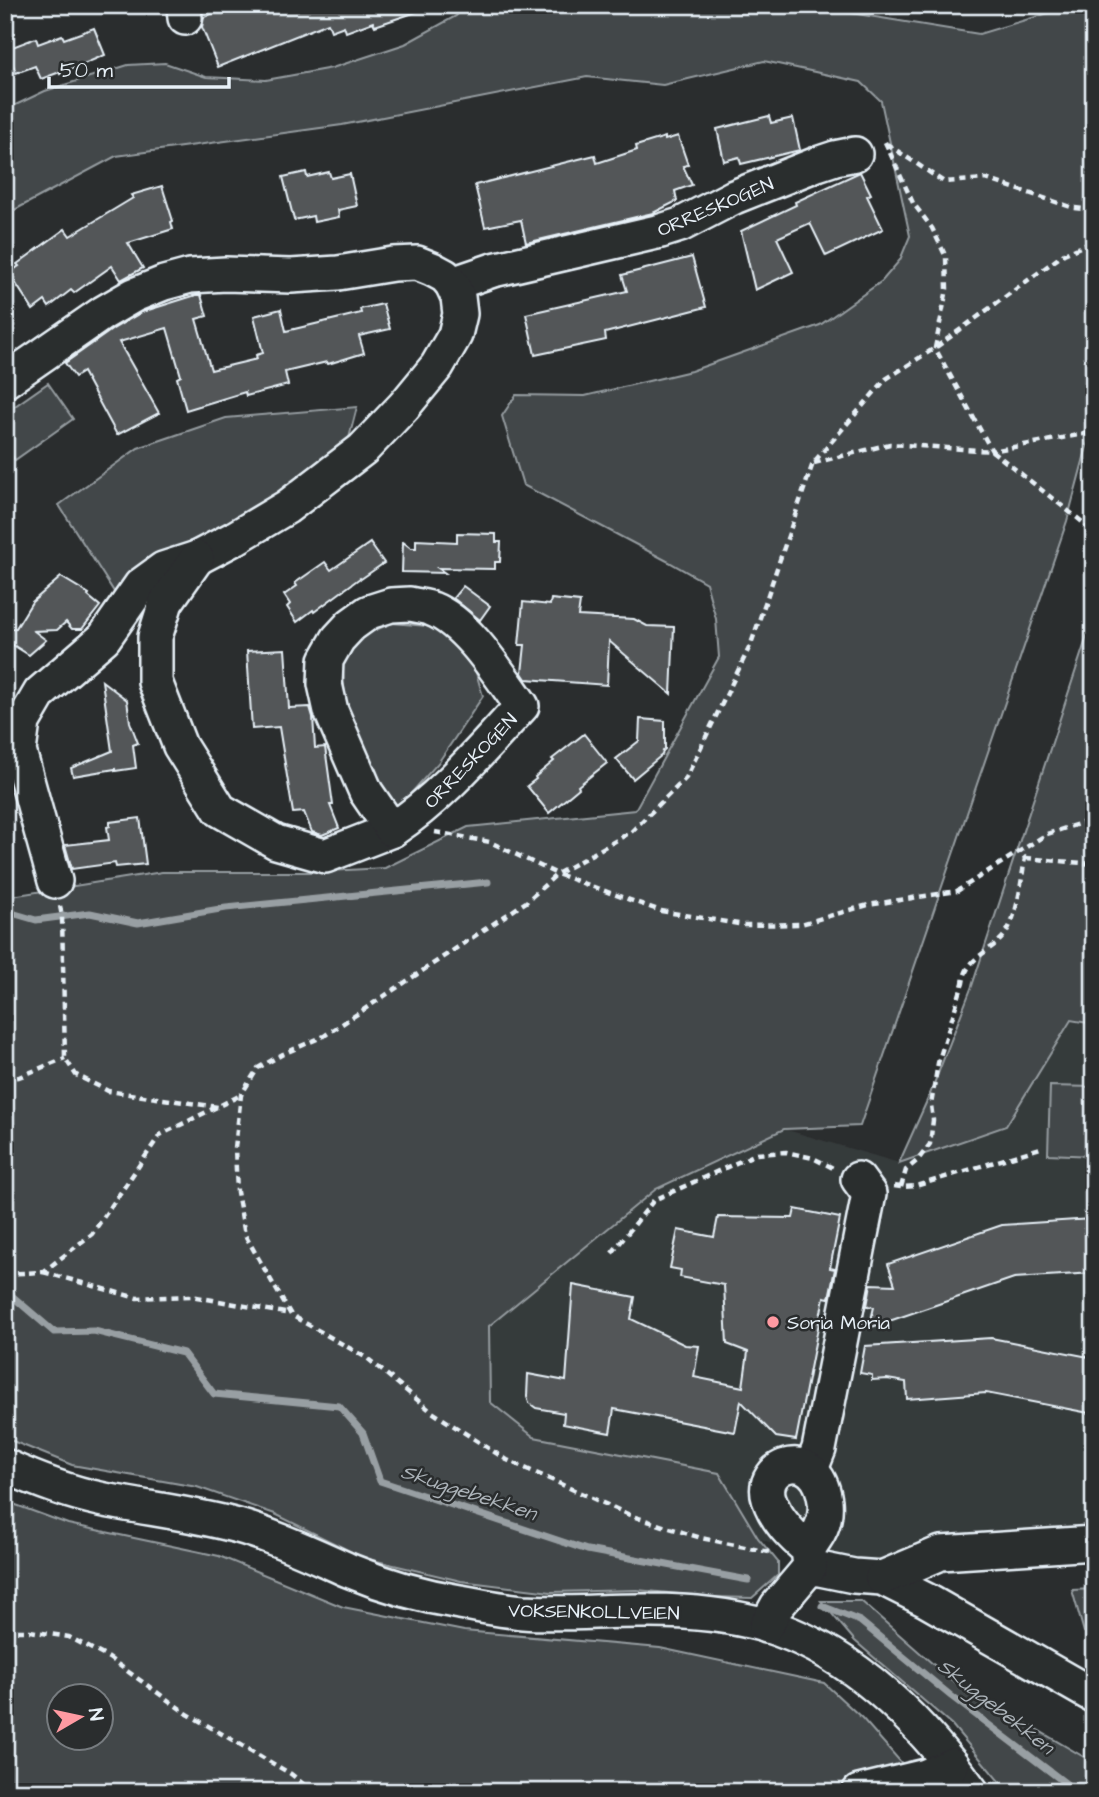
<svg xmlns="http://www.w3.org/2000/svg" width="1099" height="1797" font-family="'Architects Daughter',sans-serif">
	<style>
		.built { fill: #363a3b }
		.green { fill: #424648; stroke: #959ca0; stroke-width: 2; fill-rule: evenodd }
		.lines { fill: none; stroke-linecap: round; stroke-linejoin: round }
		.stream { stroke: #989fa3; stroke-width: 7 }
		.building { fill: #535759; stroke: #e8f1f8; stroke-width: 2 }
		.minor-casing { stroke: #e8f1f8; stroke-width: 38 }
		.path { stroke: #e8f1f8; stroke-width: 4.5; stroke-dasharray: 7 5; stroke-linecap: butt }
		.minor { stroke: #2a2d2e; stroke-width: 33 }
		.poi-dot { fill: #ff9aa2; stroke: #2a2d2e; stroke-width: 2.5 }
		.labels { text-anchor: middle; stroke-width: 5; stroke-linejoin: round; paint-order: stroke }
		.street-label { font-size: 19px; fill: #e8f1f8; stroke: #2a2d2e }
		.poi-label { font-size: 19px; fill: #e8f1f8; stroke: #2a2d2e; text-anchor: start }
		.water-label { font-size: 21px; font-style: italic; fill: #acb3b9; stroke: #2a2d2e }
	</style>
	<rect width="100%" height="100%" fill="#2a2d2e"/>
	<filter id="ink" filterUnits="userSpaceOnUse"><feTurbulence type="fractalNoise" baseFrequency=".0143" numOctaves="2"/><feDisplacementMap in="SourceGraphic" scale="14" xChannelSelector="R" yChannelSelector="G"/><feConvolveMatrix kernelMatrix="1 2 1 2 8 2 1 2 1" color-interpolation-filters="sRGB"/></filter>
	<g filter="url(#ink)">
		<polygon class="built" points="1071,1020 1094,1024 1094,1535 890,1561 831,1565 758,1538 719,1473 534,1437 490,1402 489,1326 656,1189 784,1129 899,1163 1006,1126"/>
		<g class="green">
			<polygon points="466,5 802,5 979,34 1075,5 1080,5 1094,18 1094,420 1067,521 860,1126 784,1129 656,1189 489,1326 490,1402 534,1437 719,1473 758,1538 778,1562 778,1575 752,1598 711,1597 637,1590 551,1592 461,1581 364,1558 275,1514 197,1487 72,1465 5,1438 5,897 162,872 309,872 385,868 468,827 635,810 719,657 716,619 706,583 669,562 523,485 502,416 516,395 585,396 691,371 820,325 882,281 900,260 910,236 881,101 861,82 764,61 663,85 587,77 342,125 116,156 5,215 5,110 45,91 128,65 165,63 206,77 266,80 332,68 405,44 456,16"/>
			<polygon points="48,383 73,419 15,460 5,445 5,413"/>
			<polygon points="357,407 348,442 230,526 118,598 59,505 138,448 226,418"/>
			<polygon points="1094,615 1094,1024 1071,1020 1006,1126 899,1163 930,1094 972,986"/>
			<polygon points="392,623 439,627 473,663 483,696 438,763 397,809 371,777 346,711 342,660 359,637"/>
			<polygon points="1050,1086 1094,1087 1094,1156 1048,1154"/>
			<path d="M5,1501l63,23 151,32 124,51 121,24 196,17 164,35 38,35 65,74h-922zM60,1696h42v42h-42z"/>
			<polygon points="1094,1589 1094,1637 1084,1632 1072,1590"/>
			<polygon points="821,1601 861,1601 950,1679 1084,1757 1094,1755 1094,1792 1008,1792 952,1725 855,1641"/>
		</g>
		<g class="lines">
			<g class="stream">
				<polyline points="5,911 36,920 90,913 138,923 226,908 488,882"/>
				<polyline points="5,1290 54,1332 94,1331 183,1353 214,1394 339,1406 363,1433 380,1481 587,1550 748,1580"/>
				<polyline points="822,1606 860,1621 951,1696 1077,1792"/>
			</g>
		</g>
		<g class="building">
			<polygon points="233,5 424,5 425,9 375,26 373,22 346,32 344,26 331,31 328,23 218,67 202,27 204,17"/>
			<polygon points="94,28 105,55 60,74 60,72 41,79 35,66 16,73 7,49 36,38 38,44 62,35 64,39"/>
			<polygon points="769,116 771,123 793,118 800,150 741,164 739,157 724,161 717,129"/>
			<polygon points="678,136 688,165 683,166 692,185 675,191 677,201 653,213 526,243 521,220 485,227 475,185 595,155 597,163 637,150 636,146 665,137 665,140"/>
			<polygon points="306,172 307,177 329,172 331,178 350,174 357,206 338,210 339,217 314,222 313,216 294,220 283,177"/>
			<polygon points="860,172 871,194 867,196 883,229 826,256 810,223 777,238 793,272 755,290 741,231 796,205 795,202"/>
			<polygon points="162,186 173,221 171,222 173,229 128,243 143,268 121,280 112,266 74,293 71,290 49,307 45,301 33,310 9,273 19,266 17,264 65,229 70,236 133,198 131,195"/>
			<polygon points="692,257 706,307 605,333 606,340 535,355 526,314 627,291 622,275"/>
			<polygon points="196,295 201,295 207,316 196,319 211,370 257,359 256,355 263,353 254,316 281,309 286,331 361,313 360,309 383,304 390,329 359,336 364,353 328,364 327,362 285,372 288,385 246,396 245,392 186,410 177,378 181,376 167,328 119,342 159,413 117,435 83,372 75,377 65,363 113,329 142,312"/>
			<polygon points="457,533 496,534 496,542 501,542 500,562 495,562 495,569 438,568 445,573 402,572 403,542 411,548 416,548 416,540 457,542"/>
			<polygon points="370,543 384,563 361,579 360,578 314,612 313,610 297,622 287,607 290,604 284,595 297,586 295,583 325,562 331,570"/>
			<polygon points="61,577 89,594 88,596 100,606 82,629 72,629 66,622 57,630 34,631 46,640 29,655 5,640 5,629 16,628 32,602"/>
			<polygon points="463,586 490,606 480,620 453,598"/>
			<polygon points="551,599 580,602 578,616 634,619 647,626 674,627 671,694 609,641 607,685 526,679 522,673 525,645 519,645 523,602 550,605"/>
			<polygon points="285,649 289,708 310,707 313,717 315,748 325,747 333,805 330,805 339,828 322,835 312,832 304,812 293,813 279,727 252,729 247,651"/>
			<polygon points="102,681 127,700 130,722 138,743 133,745 136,768 115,771 115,769 73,776 71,768 112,751"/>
			<polygon points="640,719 665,721 665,749 663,751 662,755 633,779 616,759 639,741"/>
			<polygon points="584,734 607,763 578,786 579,788 549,813 527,786 536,779 535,777 554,761 552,759"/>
			<polygon points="140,818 146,864 116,867 115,863 72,869 65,845 109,840 107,827 110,826 110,822"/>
			<polygon points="795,1209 840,1218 830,1268 835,1269 829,1298 824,1297 796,1440 776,1437 741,1401 735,1432 614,1409 610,1433 563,1424 564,1413 536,1408 529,1403 527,1396 528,1374 566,1381 573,1285 635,1297 631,1319 685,1345 699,1346 694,1377 743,1387 748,1352 727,1344 724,1285 680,1277 681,1270 670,1268 678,1230 714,1237 718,1217 793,1218"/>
			<polygon points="1091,1219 1094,1273 1014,1278 869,1328 874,1307 867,1306 871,1284 895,1285 888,1264 1002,1225"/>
			<polygon points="991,1338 1094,1358 1094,1414 986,1393 907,1399 906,1382 887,1379 872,1380 872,1375 860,1373 865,1346"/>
		</g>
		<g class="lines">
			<g class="minor-casing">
				<g id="minor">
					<polyline points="184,5 185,18"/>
					<polyline points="452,284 493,270 661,231 680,225 734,197 817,164 835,158 855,154"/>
					<polyline points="5,381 103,313 134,295 164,283 190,276 226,274 291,276 338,273 393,264 417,263 432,269 445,276 452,284 458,297 460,314 455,335 437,366 404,406 363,449 287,507 235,538 197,558 163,569 141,585 104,638 40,693 23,722 19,751 55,881"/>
					<polyline points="197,558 166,602 155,637 155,682 180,746 220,810 276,842 325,856 392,830"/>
					<path d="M410,604c7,2 16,2 22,5 36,14 68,67 90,97 -41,44 -80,91 -130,124l-26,-38 -35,-81 -6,-27 1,-24 12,-21 13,-14 18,-13 22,-7z"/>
					<path d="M5,1466c31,14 62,26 95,33 48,10 98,15 145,29 36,11 69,27 103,42 36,15 74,26 112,32 21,4 42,8 63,10 42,3 85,-2 127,-1 38,0 79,4 115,14 87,26 155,95 207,167"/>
					<polyline points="811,1469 819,1449 869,1194 858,1179"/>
					<polyline points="810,1567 854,1576 882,1578 926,1600 1094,1696"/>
					<polyline points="882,1578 941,1553 1094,1543"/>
					<path d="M766,1626l11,-20 33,-39c0,-5 -2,-11 -1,-16 1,-7 7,-13 10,-19 5,-9 7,-21 6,-31 -8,-58 -67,-37 -56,-2 7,21 23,37 40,51"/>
					<polyline points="859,1792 926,1776 952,1765"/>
				</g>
			</g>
			<g class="path">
				<polyline points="885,142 913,203 932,228 946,257 947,289 935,348 992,451 1094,432"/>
				<polyline points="887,144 944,182 986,179 1074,208 1094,210"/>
				<polyline points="814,463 890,444 992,451 1085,524 1094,536"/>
				<polyline points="435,832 490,842 557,874 661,911 744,925 801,924 868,905 957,891 1047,834 1094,819"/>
				<polyline points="1025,858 1094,864"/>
				<polyline points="60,906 62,916 65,1058 76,1075 108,1091 218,1107"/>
				<polyline points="5,1078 19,1077 65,1058"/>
				<polyline points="894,1186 901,1187 916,1186 1044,1147"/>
				<path d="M901,1187l5,-17 12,-10 12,-16 3,-24 -2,-15 7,-42 25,-80c3,-25 24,-29 39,-45 16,-18 19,-57 23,-80l-6,-7"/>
				<polyline points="612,1253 654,1200 756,1154 786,1152 813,1158 835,1169"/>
				<polyline points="43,1272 137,1298 191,1296 290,1314"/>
				<polyline points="5,1274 43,1272 92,1234 160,1135 241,1095"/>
				<polyline points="769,1552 701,1538 632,1516 507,1460 432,1412 367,1358 291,1315 245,1235 237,1192 235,1148 241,1095 258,1068 283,1054 324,1036 526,902 557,874 631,832 686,778 751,644 813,463 886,379 935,348 1064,254 1094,241"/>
				<polyline points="5,1631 30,1631 69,1637 109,1658 186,1713 291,1774 313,1792"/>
			</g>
			<use href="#minor" class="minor"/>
		</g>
	</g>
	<circle class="poi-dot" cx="773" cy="1322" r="7"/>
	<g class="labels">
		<g class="street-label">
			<text transform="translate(715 206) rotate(-23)" y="7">ORRESKOGEN</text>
			<text transform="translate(470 760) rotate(-46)" y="7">ORRESKOGEN</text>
			<text transform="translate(594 1611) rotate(1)" y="7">VOKSENKOLLVEIEN</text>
		</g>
		<g class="poi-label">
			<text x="787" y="1329">Soria Moria</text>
		</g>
		<g class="water-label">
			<text transform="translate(469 1492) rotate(18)" y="7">Skuggebekken</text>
			<text transform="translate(996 1706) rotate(38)" y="7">Skuggebekken</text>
		</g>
	</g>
	<rect width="1099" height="1797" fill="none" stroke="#2a2d2e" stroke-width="28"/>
	<rect x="14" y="14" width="1071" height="1769" fill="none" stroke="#e8f1f8" stroke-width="2.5" filter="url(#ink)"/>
	<g transform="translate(80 1717) rotate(81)"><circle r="33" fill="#2a2d2e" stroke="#767b7f" stroke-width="2"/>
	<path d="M0-5L12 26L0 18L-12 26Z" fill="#ff9aa2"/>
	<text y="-10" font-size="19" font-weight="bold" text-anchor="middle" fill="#e8f1f8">N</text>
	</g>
	<path d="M49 77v10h180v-10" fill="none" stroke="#e8f1f8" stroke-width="3.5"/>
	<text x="60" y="77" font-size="21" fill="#e8f1f8" stroke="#2a2d2e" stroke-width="5" paint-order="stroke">50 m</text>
</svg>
